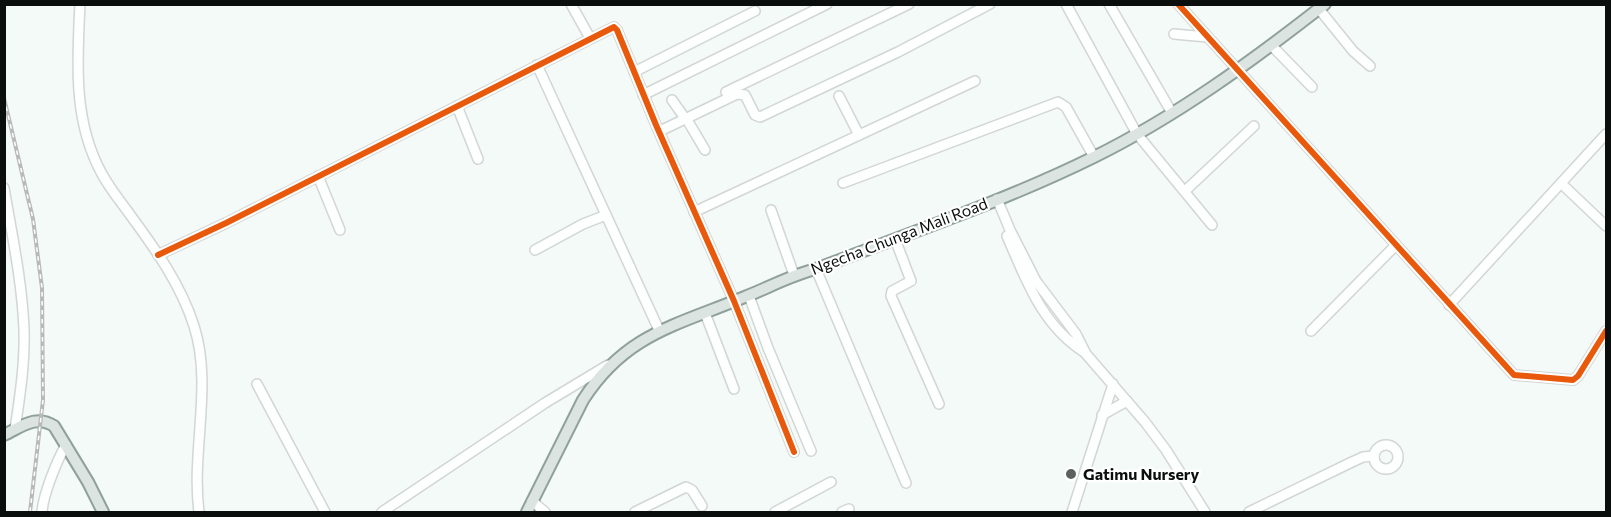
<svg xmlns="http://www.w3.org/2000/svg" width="1611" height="517" font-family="Commissioner,sans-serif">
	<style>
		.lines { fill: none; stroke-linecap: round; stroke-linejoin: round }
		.minor-casing { stroke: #d2d6d4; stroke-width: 12 }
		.major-casing { stroke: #90a09b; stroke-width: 14 }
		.minor { stroke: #fdfefe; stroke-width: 9 }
		.major { stroke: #dce4e2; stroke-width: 10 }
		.rail-casing { stroke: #b8b9b8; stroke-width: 4 }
		.rail { stroke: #fff; stroke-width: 1.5; stroke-dasharray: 4.5; stroke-linecap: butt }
		.cycleway-casing { stroke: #fff; stroke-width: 10 }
		.cycleway { stroke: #e8590c; stroke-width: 6 }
		.poi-dot { fill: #5c615e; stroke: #fff; stroke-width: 2 }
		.labels { text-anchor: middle; stroke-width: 4.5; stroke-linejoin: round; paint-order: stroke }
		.street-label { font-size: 16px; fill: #0a0e0c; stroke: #fff }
		.poi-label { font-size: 16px; font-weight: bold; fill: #0a0e0c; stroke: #fff; text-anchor: start }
	</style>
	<rect width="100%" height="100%" fill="#f4faf7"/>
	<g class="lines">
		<g class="minor-casing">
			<g id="minor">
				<path d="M80,4c-3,58 -7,118 22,170 8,15 19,28 29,42 25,34 50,69 63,110 19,59 -3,125 5,186"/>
				<polyline points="571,4 590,38"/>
				<polyline points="1066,4 1137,134 1212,225"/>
				<polyline points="1109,4 1172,113"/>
				<polyline points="1178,4 1514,375 1573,380 1578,376 1606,331"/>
				<polyline points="1319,9 1353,51 1370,66"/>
				<polyline points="1174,34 1207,37"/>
				<polyline points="1272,46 1312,87"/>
				<polyline points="537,65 659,330"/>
				<polyline points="634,72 755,11"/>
				<polyline points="726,92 909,4"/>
				<polyline points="643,95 827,4"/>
				<polyline points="839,96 859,135"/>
				<polyline points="672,100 682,114"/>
				<polyline points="457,106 478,159"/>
				<polyline points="686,118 705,150"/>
				<polyline points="660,131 737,94 745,95 755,115 760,117 898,52 990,4"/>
				<polyline points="318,176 340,230"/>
				<polyline points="843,183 1058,102 1066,107 1094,157"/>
				<polyline points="1565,187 1606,226"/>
				<path d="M4,188c8,47 18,93 20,141 1,34 -4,67 -9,100"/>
				<polyline points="1185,191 1254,126"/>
				<polyline points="997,199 1010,230 1036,281 1076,334 1086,354 1145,422 1166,450 1205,512"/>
				<polyline points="771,210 794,275"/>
				<polyline points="694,212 975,81"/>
				<path d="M1007,236c19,44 35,89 77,116"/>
				<polyline points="895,239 911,281 892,291 891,296 939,404"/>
				<polyline points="535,250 583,224 606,215"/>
				<polyline points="158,255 226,223 614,27 617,30 656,125 734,301 794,452"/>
				<polyline points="816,269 906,483"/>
				<polyline points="749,296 768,348 811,451"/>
				<polyline points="1449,305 1606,134"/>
				<polyline points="705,313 734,389"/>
				<polyline points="1311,331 1395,246"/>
				<polyline points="257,384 325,512"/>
				<polyline points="1102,415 1127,401"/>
				<circle cx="1386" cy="457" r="12"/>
				<polyline points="532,501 545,512"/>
				<path d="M42,512c1,-17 15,-52 24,-67"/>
				<polyline points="382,512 545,403 608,365"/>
				<polyline points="635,512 686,487 692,490 702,506"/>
				<polyline points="775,512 831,482"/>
				<polyline points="842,512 849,509"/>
				<polyline points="1072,512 1113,384"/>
				<polyline points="1249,512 1352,462 1363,457 1374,456"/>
			</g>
		</g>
		<g class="major-casing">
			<g id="major">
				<path d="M4,435c17,-8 32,-21 50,-9l34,56 15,30"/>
				<path d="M527,512l56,-112c43,-67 95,-75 164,-104 23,-9 44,-21 69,-27 93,-36 189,-68 278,-112 83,-41 158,-96 231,-153"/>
			</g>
		</g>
		<use href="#minor" class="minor"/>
		<use href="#major" class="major"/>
		<g class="rail-casing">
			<polyline id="rail" points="4,98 33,219 42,288 43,400 30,512"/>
		</g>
		<use href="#rail" class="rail"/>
		<g class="cycleway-casing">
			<g id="cycleway">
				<polyline points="1178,4 1514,375 1573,380 1578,376 1606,331"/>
				<polyline points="158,255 226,223 614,27 617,30 656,125 734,301 794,452"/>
			</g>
		</g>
		<use href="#cycleway" class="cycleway"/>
	</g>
	<circle class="poi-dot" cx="1071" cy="474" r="6"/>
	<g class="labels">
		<g class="street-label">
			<text transform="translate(899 236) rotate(-21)" y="6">Ngecha Chunga Mali Road</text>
		</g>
		<g class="poi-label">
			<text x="1083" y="480">Gatimu Nursery</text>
		</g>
	</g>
	<rect width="1611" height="517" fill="none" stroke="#0a0e0c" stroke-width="12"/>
</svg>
